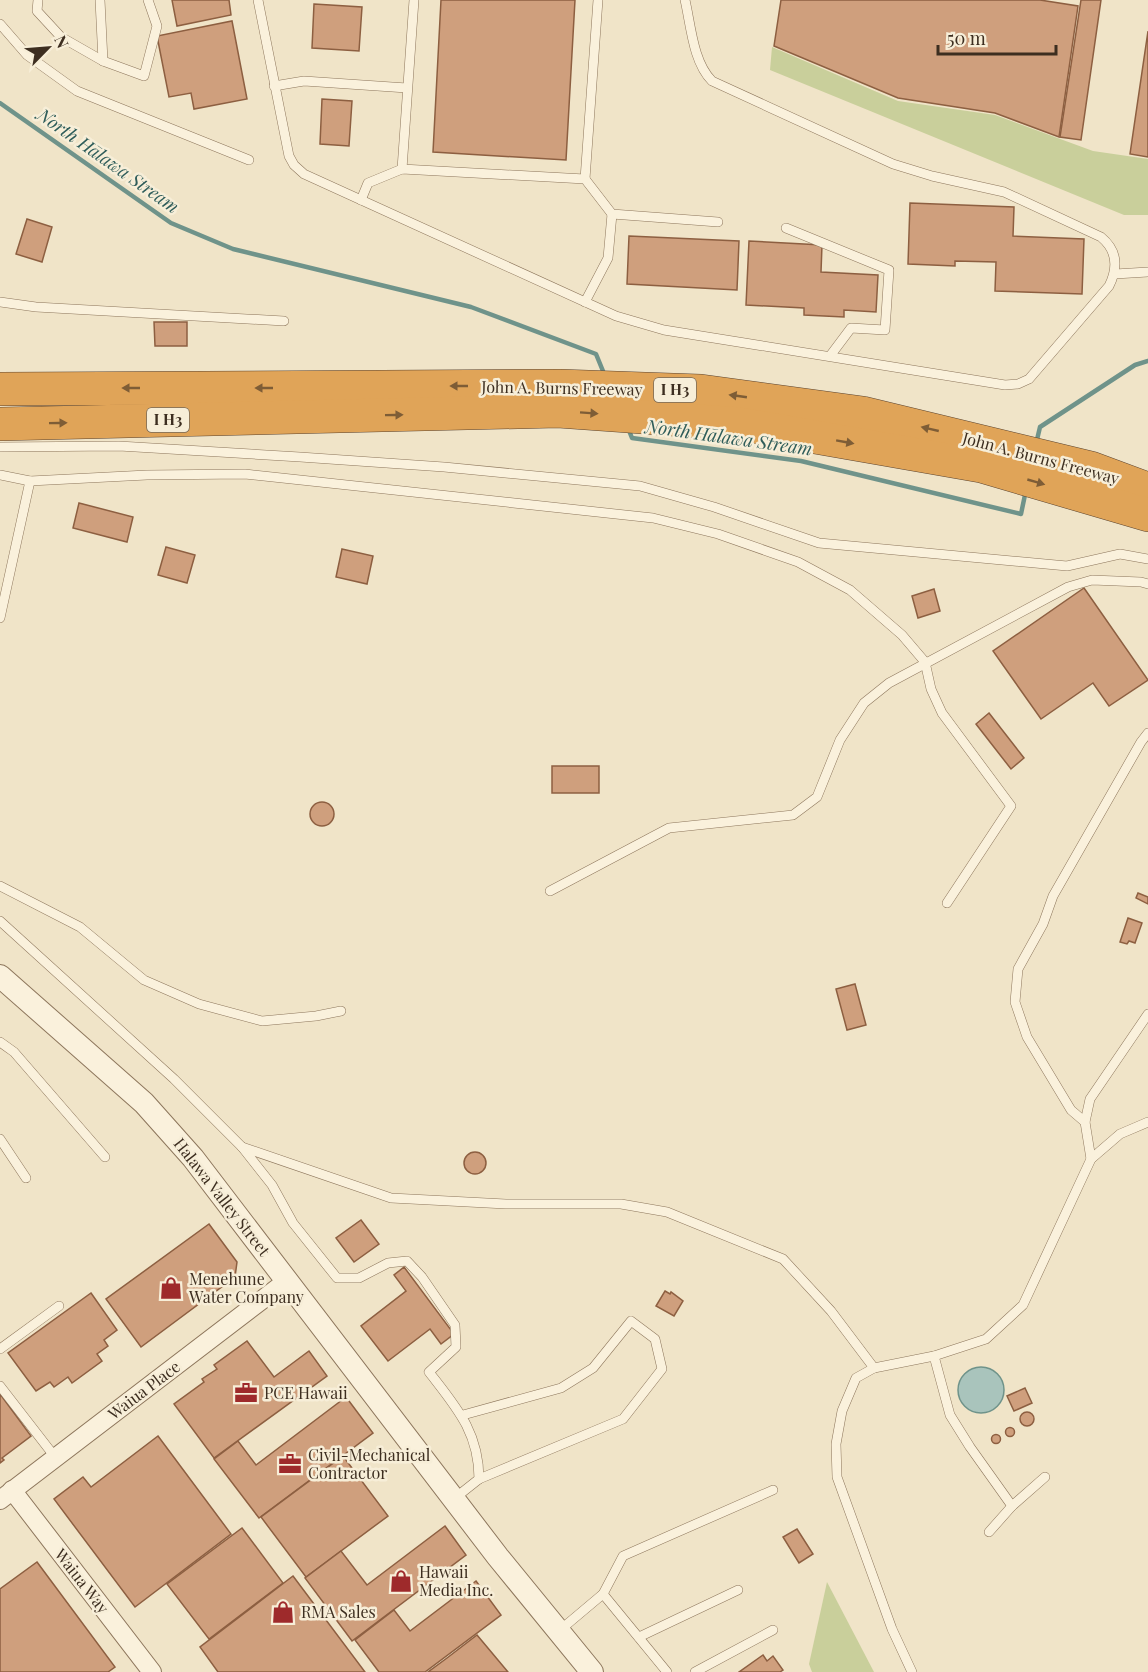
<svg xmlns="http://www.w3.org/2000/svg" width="1148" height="1672" font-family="'Playfair Display',serif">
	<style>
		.green { fill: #c9cf9b }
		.water { fill: #a9c4bc; stroke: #6f938a; stroke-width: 1.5 }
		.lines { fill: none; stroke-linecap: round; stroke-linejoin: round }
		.stream { stroke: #6f938a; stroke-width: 4.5 }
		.building { fill: #cf9f7d; stroke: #8d5f41; stroke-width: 1.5 }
		.service-casing { stroke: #8d765c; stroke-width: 10 }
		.minor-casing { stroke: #8d765c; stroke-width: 20 }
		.tertiary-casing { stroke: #8d765c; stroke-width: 24 }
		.motorway-casing { stroke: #5b4430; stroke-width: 34 }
		.service { stroke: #faf1dc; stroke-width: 9 }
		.minor { stroke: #faf1dc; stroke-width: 18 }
		.tertiary { stroke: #faf1dc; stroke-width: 22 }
		.motorway { stroke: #e0a458; stroke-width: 33 }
		.oneway { fill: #7e5d36 }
		.labels { text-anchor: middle; stroke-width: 5; stroke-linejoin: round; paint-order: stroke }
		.shield { fill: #f7eed8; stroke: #756857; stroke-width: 1.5 }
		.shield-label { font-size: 15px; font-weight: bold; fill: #3d2e20 }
		.street-label { font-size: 16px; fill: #3d2e20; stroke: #f7eed8 }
		.poi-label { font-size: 16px; fill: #3d2e20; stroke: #f7eed8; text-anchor: start }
		.water-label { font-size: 18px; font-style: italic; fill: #2f5d5a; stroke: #f7eed8 }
	</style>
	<rect width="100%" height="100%" fill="#f0e4c8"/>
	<g class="green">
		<polygon points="772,47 898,101 995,115 1093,151 1148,159 1148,215 1124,215 770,70"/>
		<polygon points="827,1582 874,1672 812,1672 809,1664"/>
	</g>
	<circle class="water" cx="981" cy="1390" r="23"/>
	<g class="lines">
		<g class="stream">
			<polyline points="0,103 171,223 233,249 471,307 596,354 605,376"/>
			<polyline points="628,428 632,438 801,461 1021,514 1026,490"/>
			<polyline points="1036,444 1040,427 1135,365 1148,361"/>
		</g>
	</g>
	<g class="building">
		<polygon points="172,0 229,0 231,15 177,26"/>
		<polygon points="441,0 575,0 566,160 433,152"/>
		<polygon points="781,0 1040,0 1078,6 1059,137 995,113 898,98 774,46"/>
		<polygon points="1081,0 1101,0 1081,140 1060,137"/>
		<polygon points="314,4 362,7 359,51 312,48"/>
		<polygon points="232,21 247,99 194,109 191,93 169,97 157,36"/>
		<polygon points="1148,31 1148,157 1130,154"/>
		<polygon points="322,99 352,101 349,146 320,144"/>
		<polygon points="910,203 1014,207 1013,236 1084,239 1082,294 995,291 996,262 955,261 955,266 908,264"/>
		<polygon points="27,219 52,227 42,262 16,254"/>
		<polygon points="629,236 739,241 737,290 627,284"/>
		<polygon points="749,241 822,245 821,272 878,275 876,312 844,310 844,317 804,315 804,308 746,305"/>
		<polygon points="154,322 187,322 187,346 155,346"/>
		<polygon points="79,503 133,517 127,542 73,528"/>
		<polygon points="166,547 195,555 187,583 158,575"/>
		<polygon points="342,549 373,556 367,584 336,577"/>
		<polygon points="1084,588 1148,680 1109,706 1093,683 1041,719 993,651"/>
		<polygon points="934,589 940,611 918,618 912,596"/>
		<polygon points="989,713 1024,758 1011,769 976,724"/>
		<rect x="552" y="766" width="47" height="27"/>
		<circle cx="322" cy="814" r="12"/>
		<polygon points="1138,893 1148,897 1148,904 1136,898"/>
		<polygon points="1128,918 1142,923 1135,943 1129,941 1127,944 1120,942"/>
		<polygon points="855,984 866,1025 847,1030 836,989"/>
		<circle cx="475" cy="1163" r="11"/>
		<polygon points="361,1220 379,1244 354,1262 336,1238"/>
		<polygon points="209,1224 237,1262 235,1277 141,1347 106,1299"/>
		<polygon points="404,1267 454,1334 441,1344 430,1329 388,1361 361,1326 406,1291 394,1275"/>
		<polygon points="665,1291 670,1294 671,1292 683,1301 674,1316 656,1306"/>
		<polygon points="91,1293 117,1330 104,1340 108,1346 97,1354 102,1361 72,1383 68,1377 54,1387 50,1382 36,1391 8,1353"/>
		<polygon points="247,1341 274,1377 309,1351 327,1376 214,1458 174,1404 204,1382 202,1379 217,1369 214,1365"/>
		<polygon points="1025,1388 1032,1403 1014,1411 1007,1396"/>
		<polygon points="0,1394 31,1436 2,1458 4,1460 0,1463"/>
		<polygon points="346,1397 373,1433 259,1518 214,1459 238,1441 256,1465"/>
		<circle cx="1027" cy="1419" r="7"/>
		<circle cx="1010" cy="1432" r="4.5"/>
		<circle cx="996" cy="1439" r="4.5"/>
		<polygon points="158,1436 231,1534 135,1607 54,1499 83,1477 91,1487"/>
		<polygon points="343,1456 388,1516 306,1577 261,1517"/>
		<polygon points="445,1526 466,1555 352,1641 305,1578 341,1551 367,1585"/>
		<polygon points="242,1528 283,1583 209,1639 167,1584"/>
		<polygon points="797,1529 813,1554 799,1563 783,1537"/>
		<polygon points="37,1562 115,1667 108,1672 0,1672 0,1589"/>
		<polygon points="293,1576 365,1672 218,1672 200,1647"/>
		<polygon points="476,1581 501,1615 425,1672 379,1672 355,1640 394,1610 410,1631"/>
		<polygon points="477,1635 508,1672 428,1672 447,1658"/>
		<polygon points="763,1655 767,1661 773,1656 783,1670 780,1672 739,1672"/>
	</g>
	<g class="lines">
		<g class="service-casing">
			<g id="service">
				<polyline points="38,0 37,11 61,37 103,61 144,76 157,26 148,0"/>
				<polyline points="100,0 103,61"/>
				<path d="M258,0l31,156 5,9 10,9 312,142 48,14 341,55 13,-1 11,-5 80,-93c9,-18 9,-35 -8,-49l-97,-45 -72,-16 -39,-12 -181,-83c-19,-19 -21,-55 -27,-81"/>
				<polyline points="0,24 27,55 77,91 249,160"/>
				<polyline points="274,86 304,81 407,88"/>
				<polyline points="402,169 414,0"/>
				<polyline points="585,179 598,0"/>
				<polyline points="361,200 368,183 402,169 585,179 612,214 718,222"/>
				<polyline points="786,228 889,270 885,330 851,328 830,356"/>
				<polyline points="1115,274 1148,272"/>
				<polyline points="0,302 36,307 284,321"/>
				<polyline points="585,302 608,258 612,214"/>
				<polyline points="0,447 119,446 300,457 444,467 640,486 714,507 819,543 1067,566 1120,554 1148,559"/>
				<polyline points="0,475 30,481 147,475 245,474 653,518 718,534 798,562 850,590 902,635 925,662 931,689 942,713 1011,806 947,903"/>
				<polyline points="0,618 30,481"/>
				<polyline points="0,886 80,927 144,980 199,1004 262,1021 316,1016 341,1011"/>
				<polyline points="550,891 669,828 793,815 817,797 840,740 864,703 889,683 1068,587 1092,580 1141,582 1148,584"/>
				<path d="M0,921l174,158 68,68 30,38 21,38 44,55h22l29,-15 19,-2 15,16 33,48 1,22 -27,25c27,35 50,60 50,107l-24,19"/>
				<polyline points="0,1042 14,1052 105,1157"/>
				<polyline points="1085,1122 1071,1110 1027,1037 1015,1002 1018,969 1043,924 1053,896 1141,742 1148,733"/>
				<polyline points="0,1139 26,1178"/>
				<polyline points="242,1147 391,1198 506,1204 621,1204 667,1212 783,1259 831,1311 874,1368 934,1356 986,1339 1023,1305 1091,1159 1120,1134 1148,1122"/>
				<polyline points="1091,1159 1085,1122 1090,1099 1148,1014"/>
				<polyline points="0,1349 59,1306"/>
				<polyline points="934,1356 950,1415 970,1447 1012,1506"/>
				<polyline points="874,1368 856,1378 842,1411 836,1444 837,1477 892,1629 912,1672"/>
				<polyline points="0,1386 55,1457"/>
				<polyline points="463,1415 561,1388 593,1368 631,1321 655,1339 662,1369 623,1419 479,1479"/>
				<polyline points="989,1532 1012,1506 1045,1477"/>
				<polyline points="603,1594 667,1672"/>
				<polyline points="559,1631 603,1594 623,1556 773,1490"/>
				<polyline points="639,1637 738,1590"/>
				<polyline points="695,1672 773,1630"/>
			</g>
		</g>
		<g class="minor-casing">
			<g id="minor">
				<polyline points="12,1490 152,1672"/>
				<polyline points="0,1500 288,1280"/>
			</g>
		</g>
		<g class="tertiary-casing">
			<polyline id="tertiary" points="0,976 144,1103 193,1158 498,1557 592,1672"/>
		</g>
		<g class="motorway-casing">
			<g id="motorway">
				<polyline points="0,389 560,386 701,391 863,413 1091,468 1148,489"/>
				<polyline points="0,424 558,411 740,424 981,466 1148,515"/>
			</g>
		</g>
		<use href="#service" class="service"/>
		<use href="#minor" class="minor"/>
		<use href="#tertiary" class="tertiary"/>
		<use href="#motorway" class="motorway"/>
	</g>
	<defs><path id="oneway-solid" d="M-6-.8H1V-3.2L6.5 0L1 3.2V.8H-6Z" transform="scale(1.5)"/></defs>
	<g class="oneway">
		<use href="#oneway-solid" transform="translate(459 386) rotate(180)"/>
		<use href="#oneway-solid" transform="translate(131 388) rotate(180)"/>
		<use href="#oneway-solid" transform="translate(264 388) rotate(180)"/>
		<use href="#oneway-solid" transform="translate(738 396) rotate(-172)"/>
		<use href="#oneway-solid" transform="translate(589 413) rotate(4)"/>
		<use href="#oneway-solid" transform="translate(394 415) rotate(-1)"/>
		<use href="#oneway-solid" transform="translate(58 423) rotate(-1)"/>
		<use href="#oneway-solid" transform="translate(930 429) rotate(-167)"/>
		<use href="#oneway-solid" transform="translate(845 442) rotate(10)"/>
		<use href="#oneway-solid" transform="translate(1036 482) rotate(16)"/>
	</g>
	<defs>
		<g id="shop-bare" transform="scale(1.8)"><path d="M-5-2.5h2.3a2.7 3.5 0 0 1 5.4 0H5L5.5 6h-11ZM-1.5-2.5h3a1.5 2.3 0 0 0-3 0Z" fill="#9e2a2b" stroke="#f7eed8" stroke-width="2.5" paint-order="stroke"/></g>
		<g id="office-bare" transform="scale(1.8)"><path d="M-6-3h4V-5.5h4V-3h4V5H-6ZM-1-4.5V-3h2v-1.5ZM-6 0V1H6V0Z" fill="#9e2a2b" stroke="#f7eed8" stroke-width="2.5" paint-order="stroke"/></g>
	</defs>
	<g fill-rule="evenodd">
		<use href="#shop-bare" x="171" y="1288"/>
		<use href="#office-bare" x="246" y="1393"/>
		<use href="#office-bare" x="290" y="1464"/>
		<use href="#shop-bare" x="401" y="1581"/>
		<use href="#shop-bare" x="283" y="1612"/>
	</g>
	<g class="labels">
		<g class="shield">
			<rect x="654" y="378" width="42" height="24" rx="4.5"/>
			<rect x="147" y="408" width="42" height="24" rx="4.5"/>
		</g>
		<g class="shield-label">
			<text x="675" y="395">I H3</text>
			<text x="168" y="425">I H3</text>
		</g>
		<g class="street-label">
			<text transform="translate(562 388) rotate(1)" y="6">John A. Burns Freeway</text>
			<text transform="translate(1041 458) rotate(15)" y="6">John A. Burns Freeway</text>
			<text transform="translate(222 1197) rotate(52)" y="6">Halawa Valley Street</text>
			<text transform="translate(144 1390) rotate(-37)" y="6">Waiua Place</text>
			<text transform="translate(82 1581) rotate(52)" y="6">Waiua Way</text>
		</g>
		<g class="poi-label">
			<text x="189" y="1285">Menehune<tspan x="189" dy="18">Water Company</tspan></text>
			<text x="264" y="1399">PCE Hawaii</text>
			<text x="308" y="1461">Civil-Mechanical<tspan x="308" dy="18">Contractor</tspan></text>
			<text x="419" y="1578">Hawaii<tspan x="419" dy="18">Media Inc.</tspan></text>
			<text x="301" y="1618">RMA Sales</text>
		</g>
		<g class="water-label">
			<text transform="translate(108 161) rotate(35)" y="6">North Hālawa Stream</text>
			<text transform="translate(729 438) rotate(8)" y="6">North Hālawa Stream</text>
		</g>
	</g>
	<g transform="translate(48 48) rotate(65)" stroke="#f7eed8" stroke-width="4.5" paint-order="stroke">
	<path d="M0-4.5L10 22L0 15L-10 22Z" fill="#3d2e20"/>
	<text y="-9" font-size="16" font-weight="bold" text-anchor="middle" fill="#3d2e20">N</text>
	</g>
	<path d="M938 45v9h118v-9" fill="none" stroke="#3d2e20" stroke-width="3"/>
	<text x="947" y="45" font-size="18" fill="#3d2e20" stroke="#f7eed8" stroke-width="4.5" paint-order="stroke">50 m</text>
</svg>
